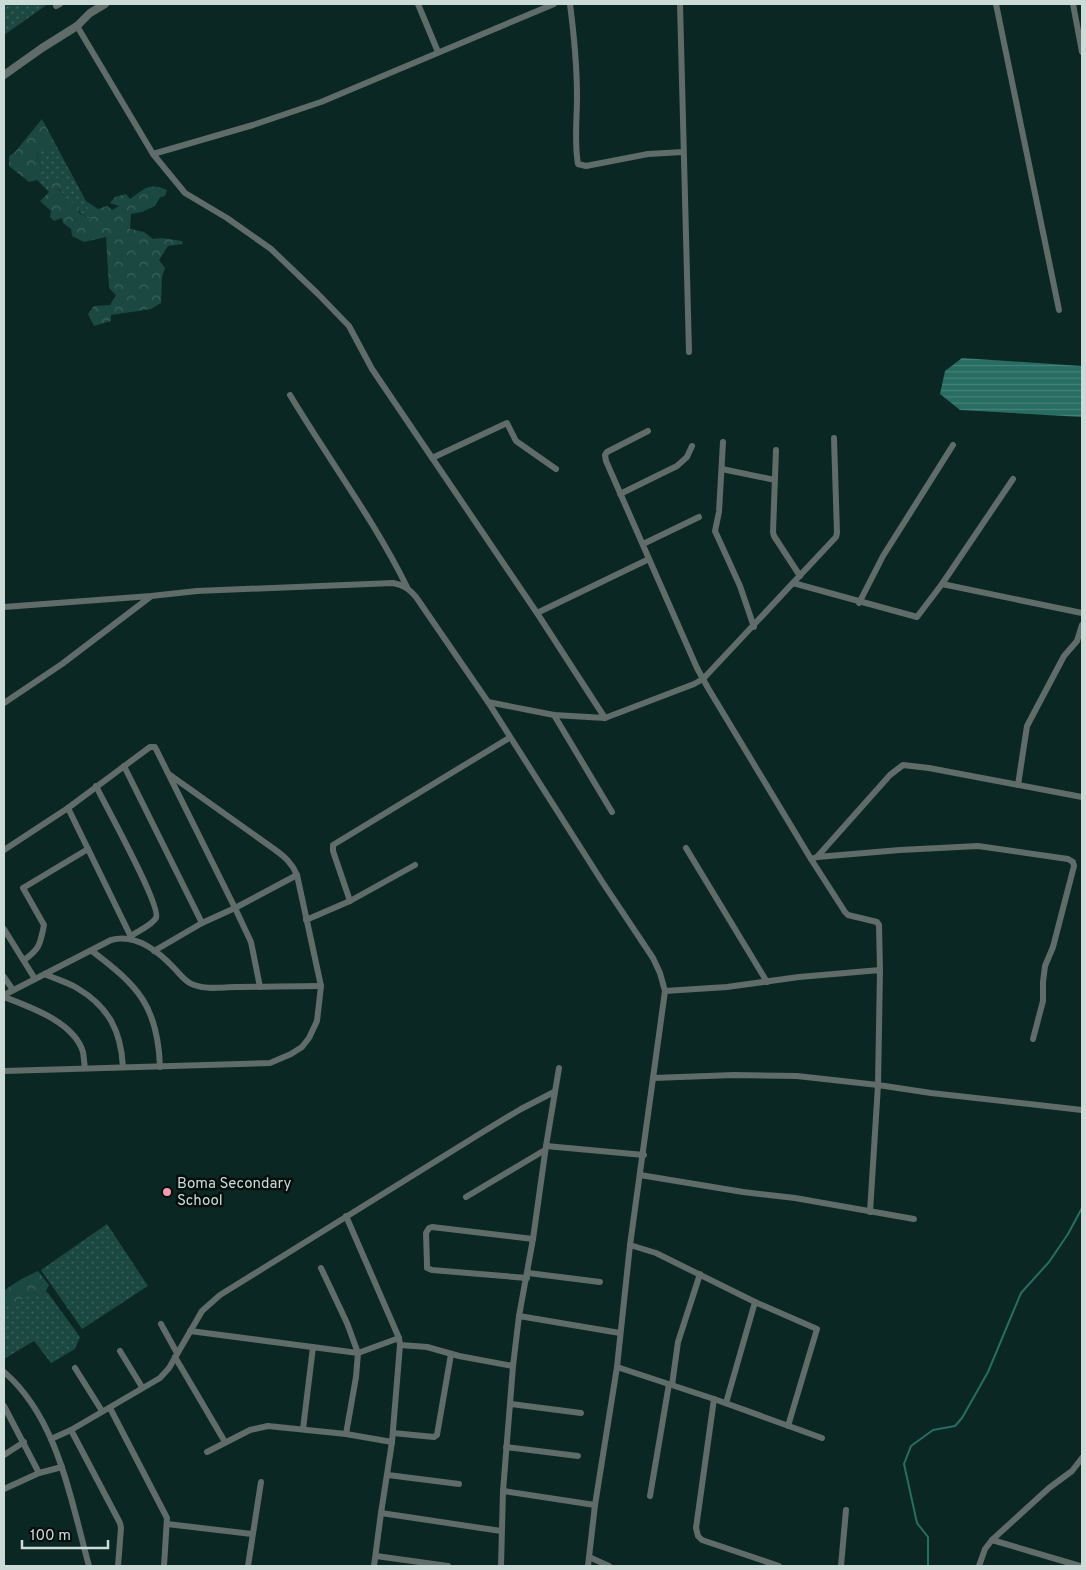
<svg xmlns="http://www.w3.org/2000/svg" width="1086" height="1570" font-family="Overpass,sans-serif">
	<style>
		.grass { fill: url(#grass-dots) }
		.forest { fill: url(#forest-crowns) }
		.water { fill: url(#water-rules) }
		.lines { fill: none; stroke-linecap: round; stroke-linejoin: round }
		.stream { stroke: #286d62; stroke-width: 2 }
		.minor { stroke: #606c69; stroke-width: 6 }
		.tertiary { stroke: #606c69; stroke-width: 8 }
		.poi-dot { fill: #f29ab0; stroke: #040e0c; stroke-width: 2 }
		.labels { text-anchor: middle; stroke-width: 5; stroke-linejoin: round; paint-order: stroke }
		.poi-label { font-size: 15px; fill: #cbdbd7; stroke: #040e0c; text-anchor: start }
	</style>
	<defs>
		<pattern id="grass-dots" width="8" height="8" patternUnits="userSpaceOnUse" patternTransform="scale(1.25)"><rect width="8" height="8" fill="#1b4840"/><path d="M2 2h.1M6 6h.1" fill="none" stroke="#3b625b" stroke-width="1.8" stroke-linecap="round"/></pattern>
		<pattern id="forest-crowns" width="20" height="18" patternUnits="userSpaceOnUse" patternTransform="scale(1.25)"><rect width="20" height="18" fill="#1b4840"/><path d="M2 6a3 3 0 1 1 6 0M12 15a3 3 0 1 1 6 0" fill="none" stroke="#3b625b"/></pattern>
		<pattern id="water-rules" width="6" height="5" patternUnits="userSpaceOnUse" patternTransform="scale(1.25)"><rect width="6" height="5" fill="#286d62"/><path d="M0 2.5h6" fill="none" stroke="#468178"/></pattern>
	</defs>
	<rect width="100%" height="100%" fill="#0b2723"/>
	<g class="grass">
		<polygon points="4,4 48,4 4,35"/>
		<polygon points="56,145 86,201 92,221 67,203 64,195 58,188 49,192 37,180 42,172 37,152"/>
		<polygon points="107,1224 148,1286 82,1329 41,1270"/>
		<polygon points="37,1288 48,1293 80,1337 75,1349 51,1363 34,1341 4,1359 4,1306"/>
	</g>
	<g class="forest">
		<polygon points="42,119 56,145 37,152 42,172 37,180 29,182 9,166 9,156 15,152"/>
		<path d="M60,177l5,7 -7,5 6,6 3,8 6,-1 5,3v7l13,8 -5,-19 12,8 9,-3 5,4 7,-4 -9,-3 5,-6 11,-3 4,5c14,-10 19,-17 37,-9l-2,6 -5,1 -5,9 -13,6 -11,2 -1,15 14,3 9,7 9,-1 20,3 1,3 -15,2 -9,14 6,8 -3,9 -1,26 -10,6 -40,6v6l-17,5 -6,-12 6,-8 16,-1 6,-10 -7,-7 -3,-51 -22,5 -12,-6 -1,-7 -8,-6 -1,-5 -8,3 -4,-4 1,-6 -11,-10 9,-9 -1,-8 4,-4z"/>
		<path d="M38,1271l11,14 -5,10 -12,-1 -28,14v-17c11,-9 21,-14 34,-20z"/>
	</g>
	<polygon class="water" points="962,358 1082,366 1082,417 960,410 940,394 945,371"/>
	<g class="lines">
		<polyline class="stream" points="928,1566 928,1537 917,1523 904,1464 911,1446 933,1430 955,1426 962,1418 988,1372 1021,1293 1049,1262 1068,1234 1082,1208"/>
		<g class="minor">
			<polyline points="418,4 438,52"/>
			<polyline points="554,4 321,102 253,125 153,154 185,193 227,218 271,249 318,294 349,326 372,369 537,613 605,718"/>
			<path d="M570,4c4,31 7,62 7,93 0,23 -3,45 1,67l8,2 62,-12 35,-2"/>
			<polyline points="680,4 689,352"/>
			<polyline points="996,4 1059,310"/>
			<polyline points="1073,4 1082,52"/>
			<polyline points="56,6 60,4"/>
			<polyline points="77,26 153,154"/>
			<path d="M290,395c39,65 84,125 117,192"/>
			<polyline points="648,431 607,452 605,455 606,461 697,668 708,688 811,859 845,912 848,915 877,922 879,925 880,970"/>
			<polyline points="723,442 719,512 715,531 740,586 754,627"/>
			<polyline points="776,450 773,532 774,536 800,576"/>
			<polyline points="432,458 507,423 516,441 556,469"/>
			<polyline points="722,469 775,480"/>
			<polyline points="620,494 677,466 687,457 692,446"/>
			<polyline points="643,544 699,517"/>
			<polyline points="793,583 917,617 942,584 1013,479"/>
			<polyline points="942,584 1082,613"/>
			<polyline points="859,603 883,556 953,445"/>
			<path d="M4,607l147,-11 46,-5 196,-8c11,2 16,6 23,14l72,105 115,181 50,75 7,15 5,18 -35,254 -13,122 -22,138 -7,61"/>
			<polyline points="537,613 649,559"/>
			<polyline points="488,702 554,715 605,718 694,684 703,679 836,537 837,533 834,438"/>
			<polyline points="4,703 62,664 150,597"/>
			<polyline points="554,715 612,812"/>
			<polyline points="124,766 202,923"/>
			<polyline points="1018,785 1027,726 1064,656 1077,641 1082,625"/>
			<path d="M96,786c8,17 66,121 60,132 -4,7 -18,13 -25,18"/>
			<polyline points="68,808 132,939"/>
			<polyline points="686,848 767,982"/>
			<polyline points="4,850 68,808 150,747 155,747 235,908 202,923 154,951"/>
			<polyline points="817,857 890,775 903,765 929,768 1082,797"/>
			<polyline points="811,859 817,857 900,850 978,846 1068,859 1073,862 1074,866 1053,947 1045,966 1043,982 1043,1001 1033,1039"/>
			<polyline points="350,901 333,851 333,845 509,738"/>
			<polyline points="306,920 350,901 415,865"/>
			<polyline points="4,929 35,979"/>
			<path d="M92,951c46,35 66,55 68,116"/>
			<path d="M24,960c16,-11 16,-16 20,-35l-21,-37 65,-39"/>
			<path d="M45,974c10,5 22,8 32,14 32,19 44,43 46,79"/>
			<polyline points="4,977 13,990"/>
			<polyline points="260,987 251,942 235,908 297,875"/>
			<polyline points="665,991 727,987 799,977 880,970 878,1085 870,1212"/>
			<path d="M4,995l107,-55c25,-7 47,11 63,28 7,7 11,14 20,17 13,5 29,2 42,2 28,0 56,-1 85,-1"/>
			<path d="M4,997c26,10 70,25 79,55 1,5 1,11 2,16"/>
			<path d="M4,1071l266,-8 21,-9 11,-7 7,-9 8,-17 4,-35 -24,-111c-5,-12 -12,-18 -23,-26l-104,-74"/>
			<polyline points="653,1078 734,1075 797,1076 878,1085 931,1093 1082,1110"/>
			<polyline points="546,1146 644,1155"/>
			<polyline points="640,1175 743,1192 795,1198 914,1219"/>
			<polyline points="466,1197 545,1150"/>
			<polyline points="346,1216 399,1338 400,1345 392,1442 381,1513 374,1566"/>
			<polyline points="630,1245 656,1253 755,1302 817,1329 788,1426"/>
			<polyline points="321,1268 347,1323 358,1353 399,1338"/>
			<polyline points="528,1273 600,1282"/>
			<polyline points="527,1278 432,1270 427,1268 427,1264 426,1233 429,1228 432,1227 533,1239"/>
			<polyline points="519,1316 620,1333"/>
			<polyline points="161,1324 177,1353"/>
			<polyline points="190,1331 358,1353 356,1377 346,1434"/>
			<polyline points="400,1345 427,1347 459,1356 513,1366"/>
			<polyline points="120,1351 142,1387"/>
			<polyline points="175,1357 225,1442"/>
			<polyline points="617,1367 714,1399 822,1438"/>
			<polyline points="75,1368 102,1411"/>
			<path d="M4,1372c54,46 67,129 85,194"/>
			<polyline points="672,1385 678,1342 700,1274"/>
			<polyline points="714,1399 696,1528 698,1536 702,1540 779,1566"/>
			<polyline points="726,1403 755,1302"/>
			<polyline points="511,1404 581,1413"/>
			<polyline points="4,1406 39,1473"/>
			<polyline points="110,1408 167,1518 164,1566"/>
			<polyline points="303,1429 313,1347"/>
			<polyline points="71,1430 120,1523 121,1528 118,1566"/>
			<polyline points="393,1433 434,1437 437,1435 451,1354"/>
			<polyline points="51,1439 71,1430 160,1378 169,1368 202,1311 220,1295 486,1130 521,1109 554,1092"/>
			<polyline points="506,1447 578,1456"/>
			<polyline points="207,1452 250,1430 268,1426 346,1434 392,1442"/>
			<polyline points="4,1455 24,1442"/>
			<polyline points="388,1475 459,1484"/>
			<polyline points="4,1489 39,1473 62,1467"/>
			<polyline points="503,1491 595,1505"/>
			<polyline points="650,1496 669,1384"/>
			<polyline points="381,1513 501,1531"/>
			<polyline points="167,1524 252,1534"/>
			<polyline points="992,1540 1080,1566"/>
			<polyline points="376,1556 448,1566"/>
			<polyline points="589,1557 609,1566"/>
			<polyline points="248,1566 261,1482"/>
			<polyline points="501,1566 503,1491 513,1366 519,1316 533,1239 546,1146 559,1068"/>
			<polyline points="841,1566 846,1510"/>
			<polyline points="979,1566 985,1549 992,1540 1049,1488 1072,1471 1082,1458"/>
		</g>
		<polyline class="tertiary" points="4,75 42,48 77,26 90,13 105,4"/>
	</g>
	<circle class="poi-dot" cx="167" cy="1192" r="5"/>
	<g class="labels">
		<g class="poi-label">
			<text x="177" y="1188">Boma Secondary<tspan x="177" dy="17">School</tspan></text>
		</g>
	</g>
	<rect width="1086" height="1570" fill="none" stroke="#cbdbd7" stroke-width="10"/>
	<path d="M22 1540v8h86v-8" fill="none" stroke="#cbdbd7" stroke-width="2.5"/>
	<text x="30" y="1540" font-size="15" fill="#cbdbd7" stroke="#040e0c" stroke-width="4" paint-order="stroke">100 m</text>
</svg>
